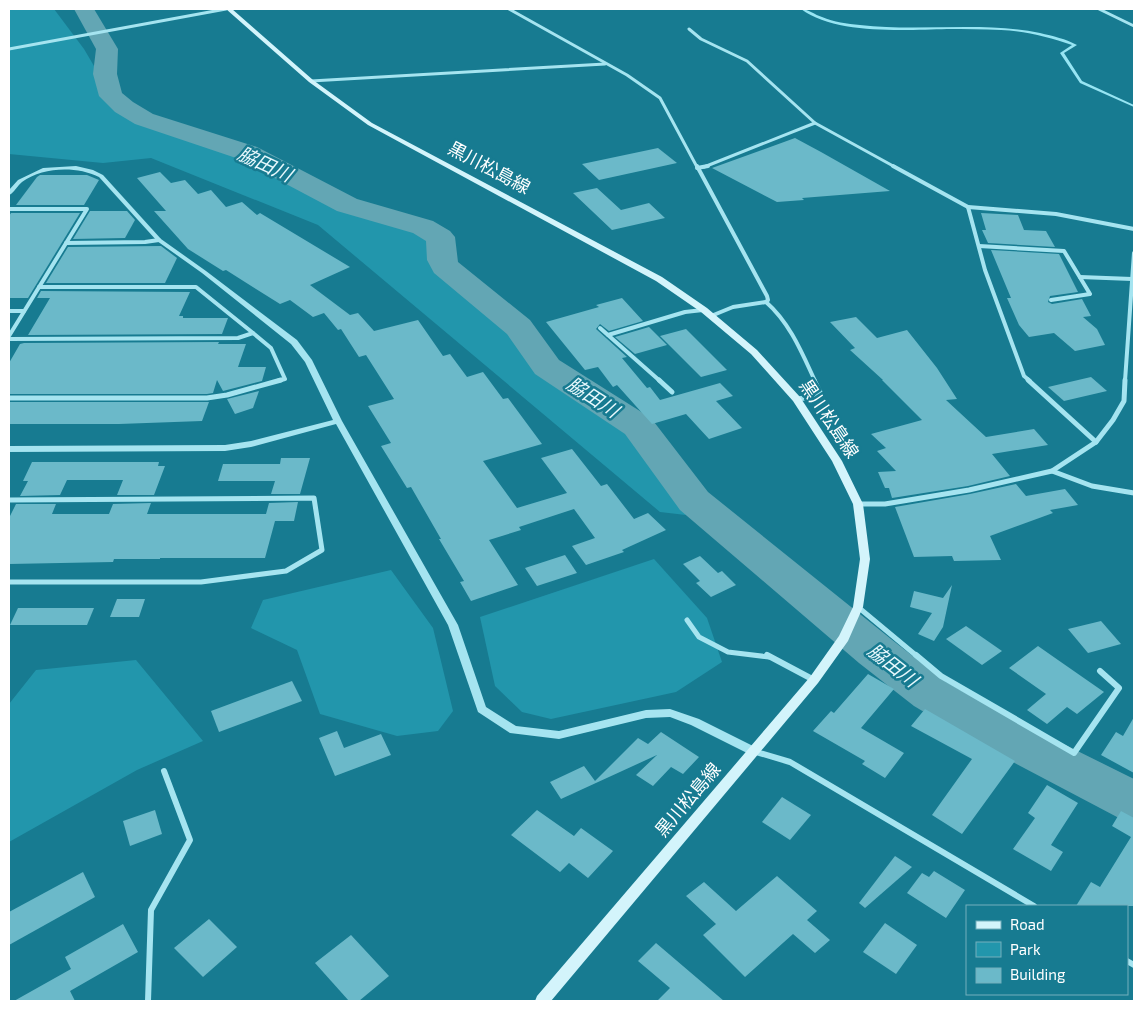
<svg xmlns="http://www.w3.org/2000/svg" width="1143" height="1010" font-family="'Exo 2','Noto Sans JP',sans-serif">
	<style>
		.green { fill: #2296ac }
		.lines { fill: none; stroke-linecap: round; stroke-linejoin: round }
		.stream { fill: #97e5f3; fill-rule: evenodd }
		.river { fill: #63a6b4; fill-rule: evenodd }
		.building { fill: #6bb9c9 }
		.minor-far3 { stroke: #a5e4f0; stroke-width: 3 }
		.minor-far2 { stroke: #a5e4f0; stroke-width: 4 }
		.minor-far1 { stroke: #a5e4f0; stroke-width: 5 }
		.minor { stroke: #a5e4f0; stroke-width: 6 }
		.tertiary { fill: #a5e4f0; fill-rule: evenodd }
		.secondary { fill: #d3f4fb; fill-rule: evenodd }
		.labels { text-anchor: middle; stroke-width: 5; stroke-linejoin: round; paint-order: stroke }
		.street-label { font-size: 18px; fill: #fff; stroke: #177b91 }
		.water-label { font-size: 19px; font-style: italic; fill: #e8f9fd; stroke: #177b91 }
	</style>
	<rect width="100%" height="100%" fill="#177b91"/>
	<g class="green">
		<polygon points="9,9 54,9 84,49 94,66 95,81 104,90 107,99 135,118 243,155 344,207 433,236 437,266 632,428 686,515 660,512 318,225 151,158 103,163 9,154"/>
		<polygon points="654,559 707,618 722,662 676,692 551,719 522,712 495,686 480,617"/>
		<polygon points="391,570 433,628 453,711 438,731 397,736 320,714 297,650 251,628 263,600"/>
		<polygon points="136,660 203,741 137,770 9,842 9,704 36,670"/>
	</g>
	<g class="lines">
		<path class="stream" d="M801,9c7,0 14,6 21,8 12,5 25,7 38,8 60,7 121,-4 180,8 13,3 26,6 37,12l-13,8 18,28 52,24v2l-54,-24 -20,-30 12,-8c-23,-8 -46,-14 -71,-15 -18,-1 -36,-1 -54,-1 -42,1 -111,6 -146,-20z"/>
		<polygon class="river" points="74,9 94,9 118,49 117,74 122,93 133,102 153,114 257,147 357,199 433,221 450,231 455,237 458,262 530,320 559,360 651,418 708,492 891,639 946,682 1003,714 1134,779 1134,823 1117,817 971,740 914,706 859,663 680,510 625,434 535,374 507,334 434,273 427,260 426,241 413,233 337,211 239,159 135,124 115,112 99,96 93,74 96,49"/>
	</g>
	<g class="building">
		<polygon points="795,138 821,152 890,191 802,198 804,200 777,202 712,168"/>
		<polygon points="658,148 677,163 599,180 582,164"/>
		<polygon points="160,172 171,183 185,180 198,194 211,190 226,207 242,202 257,215 260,213 350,267 310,285 350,315 358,313 374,331 418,320 443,356 450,354 467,377 483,372 503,399 508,398 542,444 483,461 517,508 567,493 541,458 572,449 601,486 607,484 634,519 648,513 666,530 622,550 624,552 586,565 572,546 595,538 574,509 519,527 521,530 489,540 518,585 471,601 460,582 464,581 439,539 441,539 411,487 407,488 381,446 391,443 368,406 394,399 366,355 359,357 341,329 338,330 324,313 313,317 290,300 280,304 226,270 223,271 188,249 154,211 166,211 137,178"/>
		<polygon points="40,175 87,175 99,180 84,205 16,205 37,177"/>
		<polygon points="597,188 621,210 649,203 665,218 612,230 573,193"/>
		<polygon points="90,211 127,211 135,220 125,238 73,239"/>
		<polygon points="11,213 80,213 28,298 9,298 9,216"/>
		<polygon points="981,213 1018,215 1024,230 1046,231 1055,247 988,243 982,230 986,230"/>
		<polygon points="161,246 177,258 165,283 46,283 68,247"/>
		<polygon points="991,250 1059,254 1078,292 1050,296 1048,302 1052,304 1082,299 1091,316 1083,317 1097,329 1105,345 1075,351 1054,333 1029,337 1019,325 1007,298 1011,298"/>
		<polygon points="41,291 190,292 179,316 183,316 183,318 228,318 222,334 28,335 50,298 37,298"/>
		<polygon points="622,298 643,321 609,331 600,324 596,329 627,357 622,358 647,388 650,387 660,400 720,383 733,396 716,401 742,428 709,439 686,414 652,424 617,385 613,387 598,367 585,370 546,322 599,307 596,305"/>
		<polygon points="856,317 877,338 907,330 937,368 957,399 946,400 986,437 1034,429 1048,445 992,454 1010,476 968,486 892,498 889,488 885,488 878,472 896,471 877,451 886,448 871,434 922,420 882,380 883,380 850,350 855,348 830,322"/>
		<polygon points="649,327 667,345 635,354 615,337"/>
		<polygon points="686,329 727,370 701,377 660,336"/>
		<polygon points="219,342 218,344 246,344 238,367 266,367 262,381 223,391 217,380 213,393 207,394 9,394 9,363 20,344 24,343"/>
		<polygon points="1091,377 1107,391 1064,401 1048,387"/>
		<polygon points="259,391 253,408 235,414 227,399"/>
		<polygon points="9,402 209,402 202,421 119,424 9,424"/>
		<polygon points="281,458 310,458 300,494 271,494 275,481 218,481 223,464 280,464"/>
		<polygon points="32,462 159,462 158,466 165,466 154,495 117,495 123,480 67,480 60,495 20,496 28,481 23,481"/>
		<polygon points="1016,484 1026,496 1065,489 1078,505 1050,510 1053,513 990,536 1001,560 954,561 952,556 914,557 895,507 970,494"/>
		<polygon points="298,502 294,521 275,521 265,558 160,558 160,559 114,559 113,562 9,564 9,518 16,504 56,504 52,514 109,514 113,504 151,503 147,514 266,514 269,503"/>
		<polygon points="565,555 577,573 537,586 525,568"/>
		<polygon points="700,556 718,573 722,571 736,585 711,597 696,583 700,581 683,564"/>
		<polygon points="952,585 943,627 934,641 918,634 932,613 910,607 914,591 943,598"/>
		<polygon points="117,599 145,599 139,617 110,617"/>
		<polygon points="18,608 94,608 87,625 10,625"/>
		<polygon points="1101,621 1121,644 1088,653 1068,629"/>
		<polygon points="966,626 1002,651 982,665 946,639"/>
		<polygon points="1038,646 1058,660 1104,692 1077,714 1067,707 1047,724 1027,710 1046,694 1009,668"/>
		<polygon points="868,674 894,689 861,728 904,753 885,778 862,764 865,761 813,731 831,711 834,713"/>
		<polygon points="292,681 302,701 219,732 211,711"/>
		<polygon points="925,709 1015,761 962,834 932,815 972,759 911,726"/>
		<polygon points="1134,717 1134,773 1101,755 1116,732 1123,736"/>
		<polygon points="337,731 344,748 381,734 391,755 335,776 319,738"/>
		<polygon points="661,732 699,757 683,774 671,767 653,786 636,775 657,755 561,799 550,782 584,766 595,781 638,738 648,744"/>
		<polygon points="1047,785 1078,803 1051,845 1063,852 1051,871 1013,849 1035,818 1028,813"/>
		<polygon points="782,797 811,815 790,840 762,822"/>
		<polygon points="155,810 162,834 130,846 123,821"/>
		<polygon points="537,810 574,836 581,828 613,851 588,878 569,863 560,872 511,835"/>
		<polygon points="1121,811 1134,818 1134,906 1076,906 1091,882 1100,887 1131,837 1112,826"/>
		<polygon points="895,856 912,867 865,908 859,903"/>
		<polygon points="934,871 965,890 946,918 907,893 922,873 929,877"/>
		<polygon points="83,872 95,897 9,945 9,912"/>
		<polygon points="777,876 817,911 807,920 830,940 815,953 793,934 745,977 703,935 716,924 686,896 704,882 736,911"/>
		<polygon points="209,919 237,947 203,977 174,948"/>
		<polygon points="885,923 917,945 896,974 863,952"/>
		<polygon points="123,924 138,952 70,991 75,1001 14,1001 71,969 65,957"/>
		<polygon points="351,935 389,976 359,1001 349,1001 315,963"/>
		<polygon points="656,943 724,1001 657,1001 670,988 638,961"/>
	</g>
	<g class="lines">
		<g class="minor-far3">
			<polyline points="509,9 627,75 660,98 697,167"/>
			<polyline points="1099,9 1134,26"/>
			<polyline points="689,29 701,39 747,61 815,123 704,167"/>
			<polyline points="9,49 226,9"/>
			<polyline points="311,81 605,64"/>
			<polyline points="815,123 895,167"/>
		</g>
		<g class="minor-far2">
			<polyline points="697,166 767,296 768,300 766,302"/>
			<polyline points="893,166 968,207 985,270 1024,376 1030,381"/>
			<polyline points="697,168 708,166"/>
			<polyline points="968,207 1056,214 1134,229"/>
			<polyline points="9,209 87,209 9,336"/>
			<polyline points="66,243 145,242 159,240"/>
			<polyline points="979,246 1064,251 1090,294 1051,300"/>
			<polyline points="1080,277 1132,279"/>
			<polyline points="39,287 196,287 253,333"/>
			<polyline points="9,311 24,311"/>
			<path d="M711,316l22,-9 33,-5c24,21 36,51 49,79"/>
			<polyline points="600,328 660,381"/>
			<polyline points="608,335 685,312 703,310"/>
			<polyline points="9,339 238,338 253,333 271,348 285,379 277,381"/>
			<polyline points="1125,381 1134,253"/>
		</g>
		<g class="minor-far1">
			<polyline points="659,380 672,392"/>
			<polyline points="1028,380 1096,442"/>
			<polyline points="9,398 207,398 227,395 281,380"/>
			<polyline points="797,399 813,397 820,392 814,380"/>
			<polyline points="1052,471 1092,486 1134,493"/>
			<polyline points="9,500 314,498 322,550 286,571 201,582 9,582"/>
			<polyline points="858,504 885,504 969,490 1052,471 1096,442 1113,420 1124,401 1125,380"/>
			<polyline points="858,607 918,657"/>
			<polyline points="687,620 699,637 728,652 769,657"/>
		</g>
		<g class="minor">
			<polyline points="767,655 814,680"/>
			<polyline points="916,655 941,676 1074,753 1119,688 1100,671"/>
			<polyline points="753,751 790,762 1034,906"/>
			<polyline points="1127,961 1134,965"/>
			<polyline points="148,1001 151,910 190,840 164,771"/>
		</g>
		<path class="tertiary" d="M76,166l17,4 10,5 58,64 45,32 91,69 15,20 30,61 116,204 28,82 30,19 43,5 87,-21 24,-1 29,10 58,29 1,3 -1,3 -4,1 -4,-1 -58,-29 -21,-8 -24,1 -87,21 -49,-6 -32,-21 -30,-87 -112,-201 -85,23 -26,4 -216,1v-6l216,-1 26,-4 82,-21 -28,-58 -14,-18 -89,-71 -45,-32 -58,-64c-23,-11 -56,-10 -77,5 -4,3 -7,9 -11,12l-2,1v-5l9,-10 25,-12z"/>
		<polygon class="secondary" points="226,9 232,9 313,80 372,123 662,277 707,308 757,350 800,397 842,461 863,504 870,559 863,607 848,641 818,683 551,1001 535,1001 537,996 810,677 839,636 853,607 860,559 853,504 832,461 793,401 751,354 701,312 656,281 368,125 309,82"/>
	</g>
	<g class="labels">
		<g class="street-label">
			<text transform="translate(489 168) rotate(28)" y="6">黒川松島線</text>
			<text transform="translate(829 419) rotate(56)" y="6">黒川松島線</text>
			<text transform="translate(688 800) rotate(-50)" y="6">黒川松島線</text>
		</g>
		<g class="water-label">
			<text transform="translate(265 164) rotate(25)" y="7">脇田川</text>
			<text transform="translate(593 397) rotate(33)" y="7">脇田川</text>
			<text transform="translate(893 665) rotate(38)" y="7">脇田川</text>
		</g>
	</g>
	<rect width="1143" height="1010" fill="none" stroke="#ffffff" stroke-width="20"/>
	<rect x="966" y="905" width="162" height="90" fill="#177b91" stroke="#74b0bd"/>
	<rect x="976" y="921" width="25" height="8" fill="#d3f4fb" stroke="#74b0bd"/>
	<text x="1010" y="930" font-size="15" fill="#ffffff">Road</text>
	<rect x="976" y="942" width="25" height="15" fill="#2296ac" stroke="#74b0bd"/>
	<text x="1010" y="955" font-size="15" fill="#ffffff">Park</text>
	<rect x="976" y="968" width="25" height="15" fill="#6bb9c9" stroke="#74b0bd"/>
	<text x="1010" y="980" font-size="15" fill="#ffffff">Building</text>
</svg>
